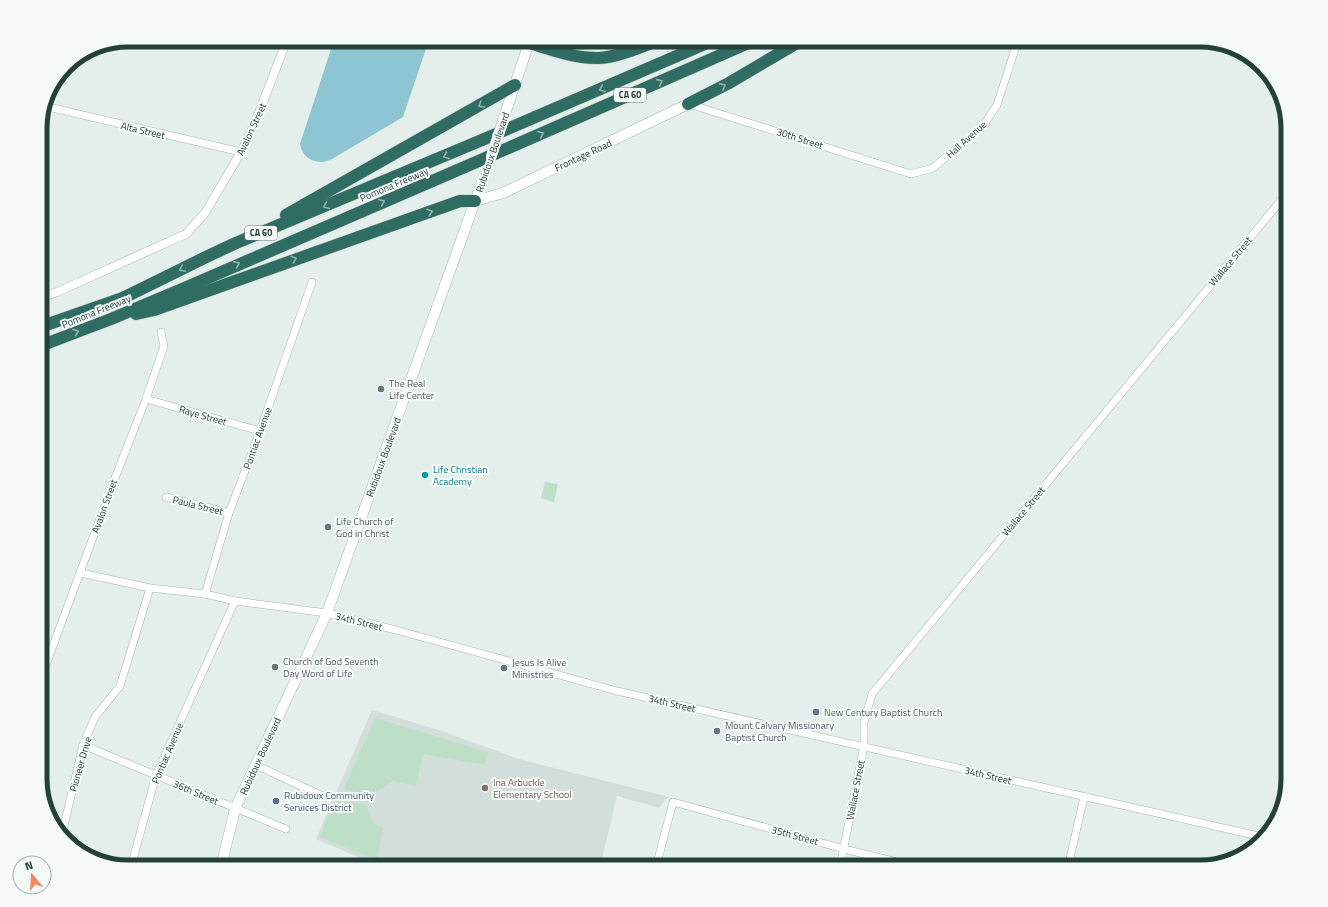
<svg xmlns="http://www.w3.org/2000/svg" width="1328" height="907" font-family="'Titillium Web',sans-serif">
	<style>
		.built { fill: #d2ded9 }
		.green { fill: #bddfc8 }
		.water { fill: #8dc5d2 }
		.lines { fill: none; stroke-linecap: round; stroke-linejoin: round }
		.minor-casing { stroke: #a6b6b1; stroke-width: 8 }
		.tertiary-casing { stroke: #a6b6b1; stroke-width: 9 }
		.secondary-casing { stroke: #a3b9b2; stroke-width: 11 }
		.motorway-casing { stroke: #c1cac8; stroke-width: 13 }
		.minor { stroke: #fff; stroke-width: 7 }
		.tertiary { stroke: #fff; stroke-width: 8 }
		.secondary { stroke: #fff; stroke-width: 10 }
		.motorway { stroke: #2f6c62; stroke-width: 12 }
		.secondary-bridge-casing { stroke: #a3b9b2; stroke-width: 11; stroke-linecap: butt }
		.secondary-bridge { stroke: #fff; stroke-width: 10 }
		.oneway { stroke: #92b3ad }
		.worship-dot { fill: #6b7280; stroke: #f5faf8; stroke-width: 1.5 }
		.culture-dot { fill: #0f9aa8; stroke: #f5faf8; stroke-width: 1.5 }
		.education-dot { fill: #8d6e63; stroke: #f5faf8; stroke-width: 1.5 }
		.service-dot { fill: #5c6f8a; stroke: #f5faf8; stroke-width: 1.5 }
		.labels { text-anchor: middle; stroke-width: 4; stroke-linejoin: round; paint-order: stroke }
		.shield { fill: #f5faf8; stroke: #627872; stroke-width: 1 }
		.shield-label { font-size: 9px; font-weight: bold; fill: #234039 }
		.street-label { font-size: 10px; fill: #234039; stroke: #f5faf8 }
		.worship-label { font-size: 10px; fill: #5b616d; stroke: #f5faf8; text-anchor: start }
		.culture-label { font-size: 10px; fill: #0d838f; stroke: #f5faf8; text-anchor: start }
		.education-label { font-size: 10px; fill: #785e54; stroke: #f5faf8; text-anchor: start }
		.service-label { font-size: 10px; fill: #4e5e75; stroke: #f5faf8; text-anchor: start }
		.rim { fill: none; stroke: #234039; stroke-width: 5 }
	</style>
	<rect width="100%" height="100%" fill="#e4eeea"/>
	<g class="built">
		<polygon points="551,40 606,40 580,51"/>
		<polygon points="372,710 442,731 519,759 669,797 665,800 659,808 617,796 600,867 381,867 316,839"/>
	</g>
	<g class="green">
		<polygon points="545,482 558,484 554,502 541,498"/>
		<polygon points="375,718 488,752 486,765 423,754 416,786 393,781 370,796 344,789"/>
		<polygon points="336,798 367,806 373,823 383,829 377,860 320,837"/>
	</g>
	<path class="water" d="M334,40h95l-26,77 -71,42c-14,7 -29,1 -32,-15z"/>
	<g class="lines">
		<g class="minor-casing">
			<g id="minor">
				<polyline points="519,40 529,43"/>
				<polyline points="689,104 911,174 933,168 983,126 997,105 1018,40"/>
				<polyline points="44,106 241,152"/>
				<polyline points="146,399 260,431"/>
				<polyline points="166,497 229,513"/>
				<polyline points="81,573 150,588 205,594 235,601 327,613 396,630 617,691 1263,837"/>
				<polyline points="205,594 229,513 260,431 312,282"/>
				<polyline points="40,681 115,478 146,399 164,346 161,332"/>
				<polyline points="83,745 286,829"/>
				<polyline points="256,765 329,799"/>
				<polyline points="62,834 83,745 95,717 120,686 150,588"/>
				<polyline points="131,867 156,775 235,601"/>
				<polyline points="656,867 673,802 844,849 917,867"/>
				<polyline points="840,867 864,746 864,722 872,694 1288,192"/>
				<polyline points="1068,867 1084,797"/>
			</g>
		</g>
		<g class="tertiary-casing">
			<polyline id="tertiary" points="40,298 57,292 186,234 205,213 241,152 255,123 287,40"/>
		</g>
		<g class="secondary-casing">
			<g id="secondary">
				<polyline points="508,105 530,40"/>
				<polyline points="475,201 503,193 688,104"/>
				<polyline points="221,867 235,809 327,613 491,157"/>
			</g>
		</g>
		<g class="motorway-casing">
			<g id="motorway">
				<path d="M529,43c22,6 46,16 70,15 20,-1 41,-11 60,-18"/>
				<polyline points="688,104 729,83 802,40"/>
				<polyline points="286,215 515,85"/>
				<polyline points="136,314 154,310 460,201 475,201"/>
				<polyline points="40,327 123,298 206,257 236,243 482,140 714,40"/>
				<polyline points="40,346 111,319 187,287 474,163 755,40"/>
			</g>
		</g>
		<use href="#minor" class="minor"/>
		<use href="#tertiary" class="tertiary"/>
		<use href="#secondary" class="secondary"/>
		<use href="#motorway" class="motorway"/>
		<g class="secondary-bridge-casing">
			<polyline id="secondary-bridge" points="491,157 508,105"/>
		</g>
		<use href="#secondary-bridge" class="secondary-bridge"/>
	</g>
	<defs><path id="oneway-chevron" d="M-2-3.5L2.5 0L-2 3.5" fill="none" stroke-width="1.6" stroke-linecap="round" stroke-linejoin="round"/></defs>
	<g class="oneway">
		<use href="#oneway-chevron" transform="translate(660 82) rotate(-24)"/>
		<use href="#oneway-chevron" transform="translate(723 86) rotate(-28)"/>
		<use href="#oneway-chevron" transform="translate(602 89) rotate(157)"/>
		<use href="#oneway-chevron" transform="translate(481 105) rotate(150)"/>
		<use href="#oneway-chevron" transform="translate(541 134) rotate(-24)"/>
		<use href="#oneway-chevron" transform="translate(446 156) rotate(157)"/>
		<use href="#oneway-chevron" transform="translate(382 202) rotate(-23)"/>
		<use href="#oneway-chevron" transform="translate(326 206) rotate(157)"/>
		<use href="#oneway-chevron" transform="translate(430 212) rotate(-19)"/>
		<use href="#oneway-chevron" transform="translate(294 259) rotate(-19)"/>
		<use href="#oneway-chevron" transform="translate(237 264) rotate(-24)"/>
		<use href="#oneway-chevron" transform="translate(182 269) rotate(154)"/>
		<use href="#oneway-chevron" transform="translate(76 332) rotate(-21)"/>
	</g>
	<g class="worship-dot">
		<circle cx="381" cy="389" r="4"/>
		<circle cx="328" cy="527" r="4"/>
		<circle cx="275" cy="667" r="4"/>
		<circle cx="504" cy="668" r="4"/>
		<circle cx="816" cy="712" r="4"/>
		<circle cx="717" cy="731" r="4"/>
	</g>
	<circle class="culture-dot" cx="425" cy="475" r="4"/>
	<circle class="education-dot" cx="485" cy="788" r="4"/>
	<circle class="service-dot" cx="276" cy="801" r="4"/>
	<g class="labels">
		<g class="shield">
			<rect x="614" y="88" width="32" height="14" rx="3"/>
			<rect x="245" y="226" width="32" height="14" rx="3"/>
		</g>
		<g class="shield-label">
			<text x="630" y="98">CA 60</text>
			<text x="261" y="236">CA 60</text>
		</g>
		<g class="street-label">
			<text transform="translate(251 129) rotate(-65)" y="4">Avalon Street</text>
			<text transform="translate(143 130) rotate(13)" y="4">Alta Street</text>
			<text transform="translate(800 138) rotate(18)" y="4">30th Street</text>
			<text transform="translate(966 139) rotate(-42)" y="4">Hall Avenue</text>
			<text transform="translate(492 152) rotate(-71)" y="4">Rubidoux Boulevard</text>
			<text transform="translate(583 155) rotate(-25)" y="4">Frontage Road</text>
			<text transform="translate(394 184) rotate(-23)" y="4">Pomona Freeway</text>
			<text transform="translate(1230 261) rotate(-50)" y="4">Wallace Street</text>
			<text transform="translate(96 311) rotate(-22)" y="4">Pomona Freeway</text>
			<text transform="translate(203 415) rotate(16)" y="4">Raye Street</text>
			<text transform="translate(257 438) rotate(-70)" y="4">Pontiac Avenue</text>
			<text transform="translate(383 457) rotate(-70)" y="4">Rubidoux Boulevard</text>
			<text transform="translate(198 505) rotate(14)" y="4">Paula Street</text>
			<text transform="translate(104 506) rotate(-70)" y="4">Avalon Street</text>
			<text transform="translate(1023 511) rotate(-50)" y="4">Wallace Street</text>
			<text transform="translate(359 621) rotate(14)" y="4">34th Street</text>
			<text transform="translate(672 703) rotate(13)" y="4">34th Street</text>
			<text transform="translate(167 753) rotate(-67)" y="4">Pontiac Avenue</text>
			<text transform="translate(260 756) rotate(-65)" y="4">Rubidoux Boulevard</text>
			<text transform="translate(80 764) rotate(-74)" y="4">Pioneer Drive</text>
			<text transform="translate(988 775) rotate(13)" y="4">34th Street</text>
			<text transform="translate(855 790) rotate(-79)" y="4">Wallace Street</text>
			<text transform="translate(196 792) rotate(23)" y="4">36th Street</text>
			<text transform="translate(795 835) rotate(15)" y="4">35th Street</text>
		</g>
		<g class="worship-label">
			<text x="389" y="387">The Real<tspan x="389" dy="12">Life Center</tspan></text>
			<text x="336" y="525">Life Church of<tspan x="336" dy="12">God in Christ</tspan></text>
			<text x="283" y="665">Church of God Seventh<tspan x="283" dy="12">Day Word of Life</tspan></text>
			<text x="512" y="666">Jesus Is Alive<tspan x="512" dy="12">Ministries</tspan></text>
			<text x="824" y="716">New Century Baptist Church</text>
			<text x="725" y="729">Mount Calvary Missionary<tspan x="725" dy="12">Baptist Church</tspan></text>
		</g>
		<g class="culture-label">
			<text x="433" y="473">Life Christian<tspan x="433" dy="12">Academy</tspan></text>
		</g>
		<g class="education-label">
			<text x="493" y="786">Ina Arbuckle<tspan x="493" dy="12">Elementary School</tspan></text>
		</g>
		<g class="service-label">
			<text x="284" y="799">Rubidoux Community<tspan x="284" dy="12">Services District</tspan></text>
		</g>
	</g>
	<path d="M0 0H1328V907H0ZM128 47H1200A81 81 0 0 1 1281 128V779A81 81 0 0 1 1200 860H128A81 81 0 0 1 47 779V128A81 81 0 0 1 128 47Z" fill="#f5faf8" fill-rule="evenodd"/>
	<path class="rim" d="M128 47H1200A81 81 0 0 1 1281 128V779A81 81 0 0 1 1200 860H128A81 81 0 0 1 47 779V128A81 81 0 0 1 128 47Z"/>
	<g transform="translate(32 875) rotate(342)"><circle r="19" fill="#f5faf8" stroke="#a1b0ac"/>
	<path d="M0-3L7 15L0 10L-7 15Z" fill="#f2895e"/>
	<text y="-6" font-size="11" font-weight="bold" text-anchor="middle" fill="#234039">N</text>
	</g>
</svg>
